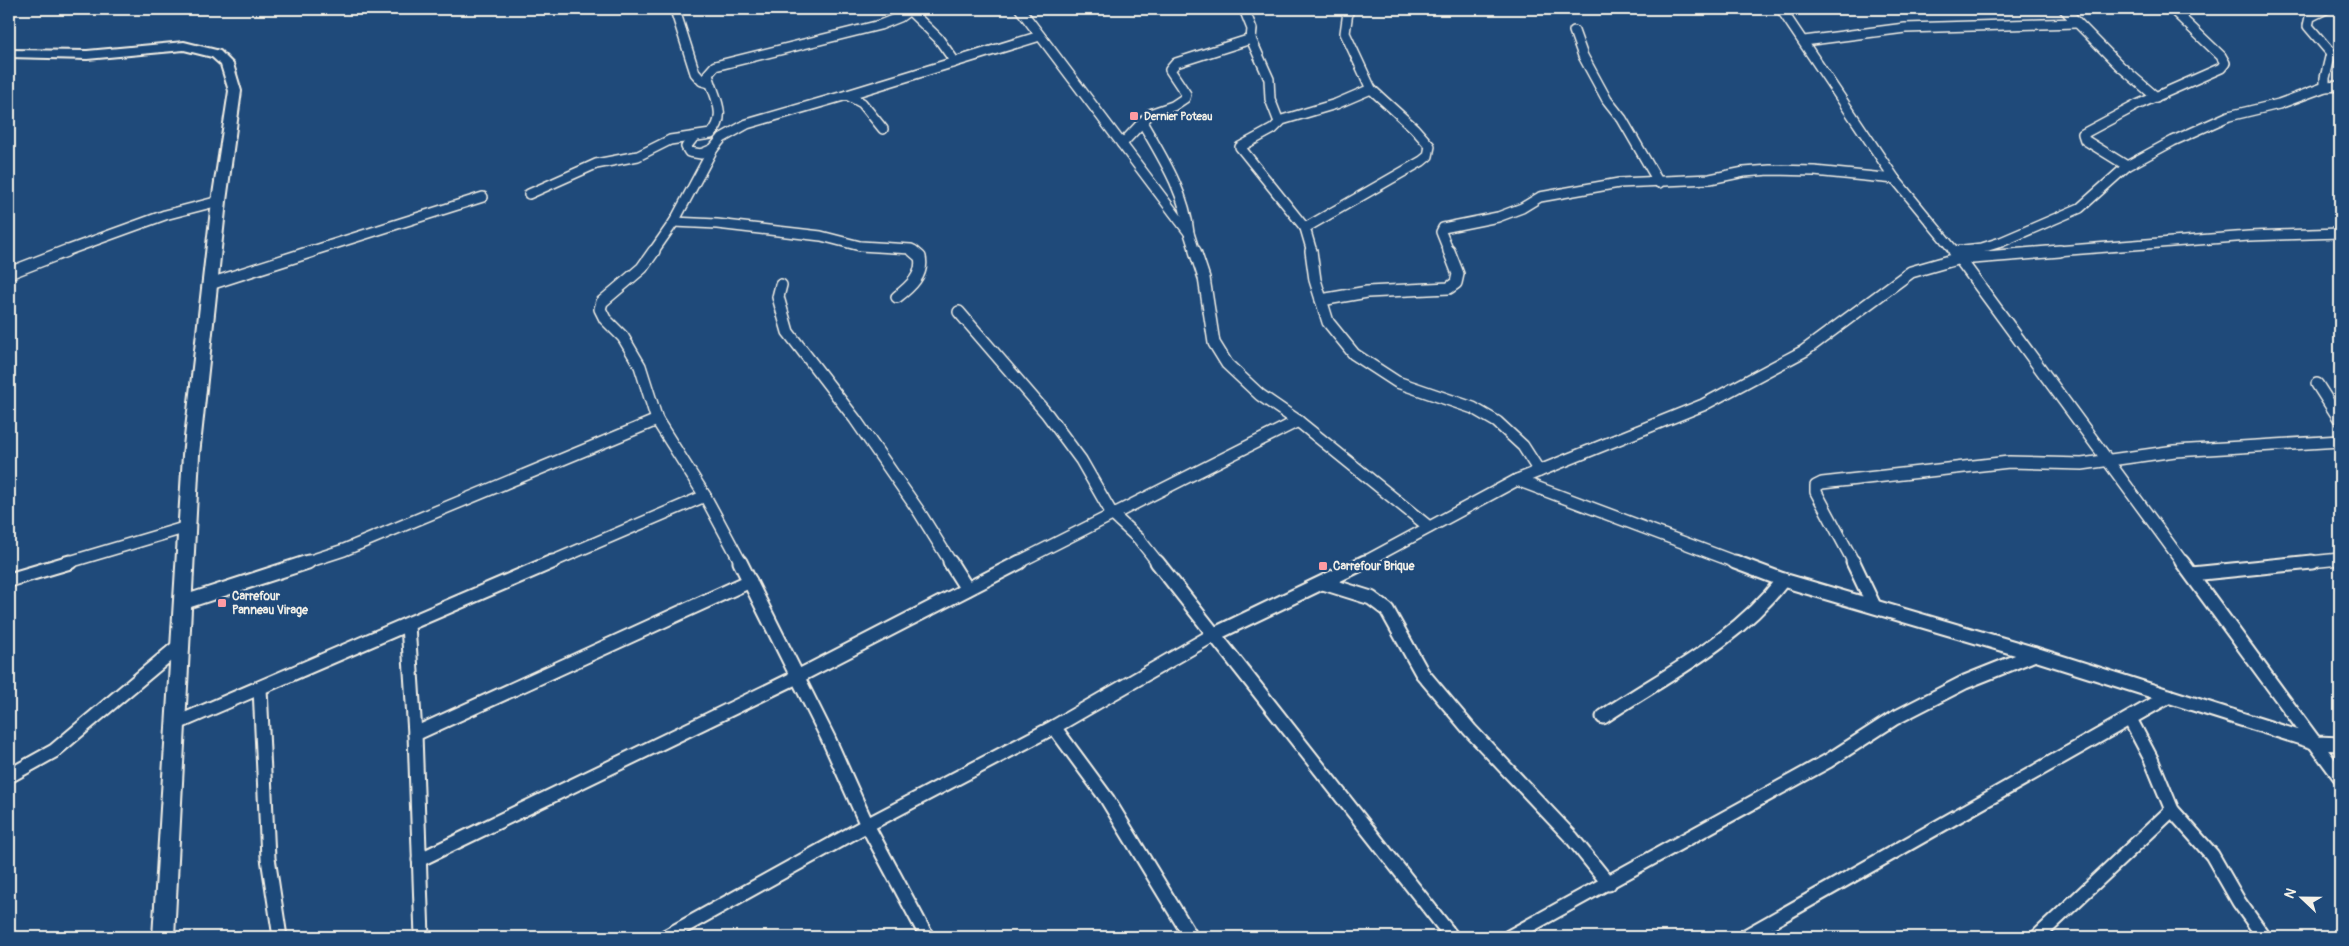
<svg xmlns="http://www.w3.org/2000/svg" width="2349" height="946" font-family="Pangolin,sans-serif">
	<style>
		.lines { fill: none; stroke-linecap: round; stroke-linejoin: round }
		.street-far2-casing { stroke: #f4f1e8; stroke-width: 12 }
		.street-far1-casing { stroke: #f4f1e8; stroke-width: 14 }
		.street-casing { stroke: #f4f1e8; stroke-width: 17 }
		.secondary-casing { stroke: #f4f1e8; stroke-width: 4 }
		.street-far2 { stroke: #1f4a7a; stroke-width: 9 }
		.street-far1 { stroke: #1f4a7a; stroke-width: 11 }
		.street { stroke: #1f4a7a; stroke-width: 13 }
		.secondary { fill: #1f4a7a; fill-rule: evenodd }
		.poi-dot { fill: #ff9aa2; stroke: #1f4a7a; stroke-width: 2 }
		.labels { text-anchor: middle; stroke-width: 5; stroke-linejoin: round; paint-order: stroke }
		.far-poi-label { font-size: 11px; font-weight: bold; fill: #f4f1e8; stroke: #1f4a7a; text-anchor: start }
		.poi-label { font-size: 12px; font-weight: bold; fill: #f4f1e8; stroke: #1f4a7a; text-anchor: start }
	</style>
	<rect width="100%" height="100%" fill="#1f4a7a"/>
	<filter id="ink" filterUnits="userSpaceOnUse"><feTurbulence type="fractalNoise" baseFrequency=".02" numOctaves="2"/><feDisplacementMap in="SourceGraphic" scale="10" xChannelSelector="R" yChannelSelector="G"/><feConvolveMatrix kernelMatrix="1 2 1 2 8 2 1 2 1" color-interpolation-filters="sRGB"/></filter>
	<g filter="url(#ink)">
		<g class="lines">
			<g class="street-far2-casing">
				<g id="street-far2">
					<polyline points="1020,9 1189,233 1195,252"/>
					<polyline points="1781,9 1895,179 1955,252"/>
					<polyline points="2064,9 2120,66 2156,97"/>
					<polyline points="675,10 695,73 702,81 709,83"/>
					<polyline points="910,11 938,38 953,59 953,63"/>
					<polyline points="1574,31 1583,56 1607,100 1622,119 1659,183"/>
					<polyline points="1251,39 1269,79 1270,99 1279,122"/>
					<polyline points="1804,41 1905,28 2076,23"/>
					<polyline points="2325,87 2325,78 2331,53 2308,26 2310,17 2326,9"/>
					<polyline points="847,95 1040,36"/>
					<path d="M1142,122c20,35 43,70 47,111"/>
					<polyline points="693,138 686,147 689,152 701,154 713,149"/>
					<polyline points="1122,144 1150,114 1173,106 1185,98 1186,94 1170,70 1176,63 1251,39 1252,29 1244,9"/>
					<polyline points="2127,166 2085,140 2083,134 2137,105 2221,68 2225,63 2221,56 2172,9"/>
					<path d="M529,194l67,-30 42,-8 32,-16 41,-6c18,-19 2,-39 -3,-60l7,-8 165,-41 20,-8 11,-8"/>
					<polyline points="674,222 717,224 821,236 860,246 911,249 915,252"/>
					<polyline points="1305,228 1422,161 1428,156 1430,146 1414,128 1371,89 1345,33 1348,12"/>
					<polyline points="1965,250 1965,252"/>
					<polyline points="1954,251 1982,248 2001,242 2080,208 2127,166 2173,141 2229,116 2279,104 2325,87 2340,86"/>
					<polyline points="63,252 165,215 219,201"/>
					<polyline points="309,252 483,197"/>
					<polyline points="653,252 674,222 713,149 722,138 747,124 847,95 862,103 883,129"/>
					<polyline points="1312,252 1305,228 1240,147 1273,129 1282,120 1336,104 1371,89"/>
					<polyline points="1449,252 1441,232 1443,228 1498,217 1522,208 1540,197 1619,183 1710,179 1744,172 1770,170 1814,171 1895,179"/>
					<polyline points="2044,252 2249,236 2340,233"/>
				</g>
			</g>
			<g class="street-far1-casing">
				<g id="street-far1">
					<polyline points="654,251 642,268 602,302 600,309 605,319 623,337 640,366 657,420 705,496 741,563"/>
					<polyline points="1195,251 1204,278 1214,343 1227,364 1260,395 1298,421 1429,527"/>
					<polyline points="1311,251 1315,280 1328,322 1354,354 1397,382 1473,408 1497,422 1523,446 1539,471"/>
					<polyline points="1954,251 2183,563"/>
					<polyline points="1965,251 1966,256 1973,258 2060,251"/>
					<polyline points="9,273 66,251"/>
					<polyline points="210,284 313,251"/>
					<polyline points="781,285 778,297 788,332 855,419 918,510 951,563"/>
					<path d="M897,297c13,-10 27,-22 23,-40l-7,-6"/>
					<polyline points="1321,300 1367,292 1449,288 1456,283 1458,274 1449,251"/>
					<polyline points="959,312 1047,414 1081,460 1112,514 1139,539 1158,563"/>
					<polyline points="2317,384 2340,420"/>
					<polyline points="1517,480 1738,563"/>
					<polyline points="66,563 187,527"/>
					<polyline points="304,563 344,550 657,420"/>
					<polyline points="549,563 705,496"/>
					<polyline points="1017,563 1298,421"/>
					<polyline points="1363,563 1517,480 1703,405 1804,351 1911,272 1960,258"/>
					<polyline points="1854,563 1816,492 1816,486 1822,483 2009,462 2082,464 2175,451 2340,441"/>
					<polyline points="2300,563 2340,559"/>
				</g>
			</g>
			<g class="street-casing">
				<g id="street">
					<polyline points="740,562 828,738 867,825 927,937"/>
					<polyline points="950,562 967,589"/>
					<polyline points="1157,562 1452,937"/>
					<polyline points="1735,562 1783,580 2035,654 2317,743 2340,744"/>
					<polyline points="1853,562 1874,606"/>
					<polyline points="2182,562 2340,777"/>
					<polyline points="2192,574 2312,562"/>
					<polyline points="9,580 70,562"/>
					<polyline points="1323,583 1371,598 1387,610 1422,673 1470,730 1572,838 1609,884"/>
					<polyline points="182,603 308,562"/>
					<polyline points="408,625 415,734 422,937"/>
					<polyline points="260,688 268,858 280,937"/>
					<path d="M1603,717c63,-42 133,-76 180,-137"/>
					<polyline points="2130,719 2151,759 2172,810 2212,855 2239,902 2264,937"/>
					<polyline points="175,724 552,562"/>
					<polyline points="1054,727 1107,799 1191,937"/>
					<polyline points="415,734 750,581"/>
					<polyline points="9,776 54,751 180,645"/>
					<polyline points="419,860 797,677 1020,562"/>
					<polyline points="665,937 867,825 1054,727 1215,634 1365,562"/>
					<polyline points="1509,937 1828,761 1893,719 1965,682 2035,654"/>
					<polyline points="1744,937 2169,696"/>
					<polyline points="2037,937 2172,810"/>
				</g>
			</g>
			<g class="secondary-casing">
				<polygon id="secondary" points="184,42 220,51 233,64 241,91 226,201 199,455 174,937 153,937 183,455 212,201 229,91 221,65 212,57 184,50 87,59 9,57 9,50 87,51"/>
			</g>
			<use href="#street-far2" class="street-far2"/>
			<use href="#street-far1" class="street-far1"/>
			<use href="#street" class="street"/>
			<use href="#secondary" class="secondary"/>
		</g>
	</g>
	<g class="poi-dot">
		<rect x="1129" y="111" width="10" height="10" rx="2.5"/>
		<rect x="1318" y="561" width="10" height="10" rx="2.5"/>
		<rect x="217" y="598" width="10" height="10" rx="2.5"/>
	</g>
	<g class="labels">
		<g class="far-poi-label">
			<text x="1144" y="120">Dernier Poteau</text>
		</g>
		<g class="poi-label">
			<text x="1333" y="570">Carrefour Brique</text>
			<text x="232" y="600">Carrefour<tspan x="232" dy="14">Panneau Virage</tspan></text>
		</g>
	</g>
	<rect width="2349" height="946" fill="none" stroke="#1f4a7a" stroke-width="30"/>
	<rect x="15" y="15" width="2319" height="916" fill="none" stroke="#f4f1e8" stroke-width="2" filter="url(#ink)"/>
	<g transform="translate(2302 898) rotate(292)" stroke="#1f4a7a" stroke-width="4" paint-order="stroke">
	<path d="M0-4L9 19L0 12L-9 19Z" fill="#f4f1e8"/>
	<text y="-8" font-size="14" font-weight="bold" text-anchor="middle" fill="#f4f1e8">N</text>
	</g>
</svg>
